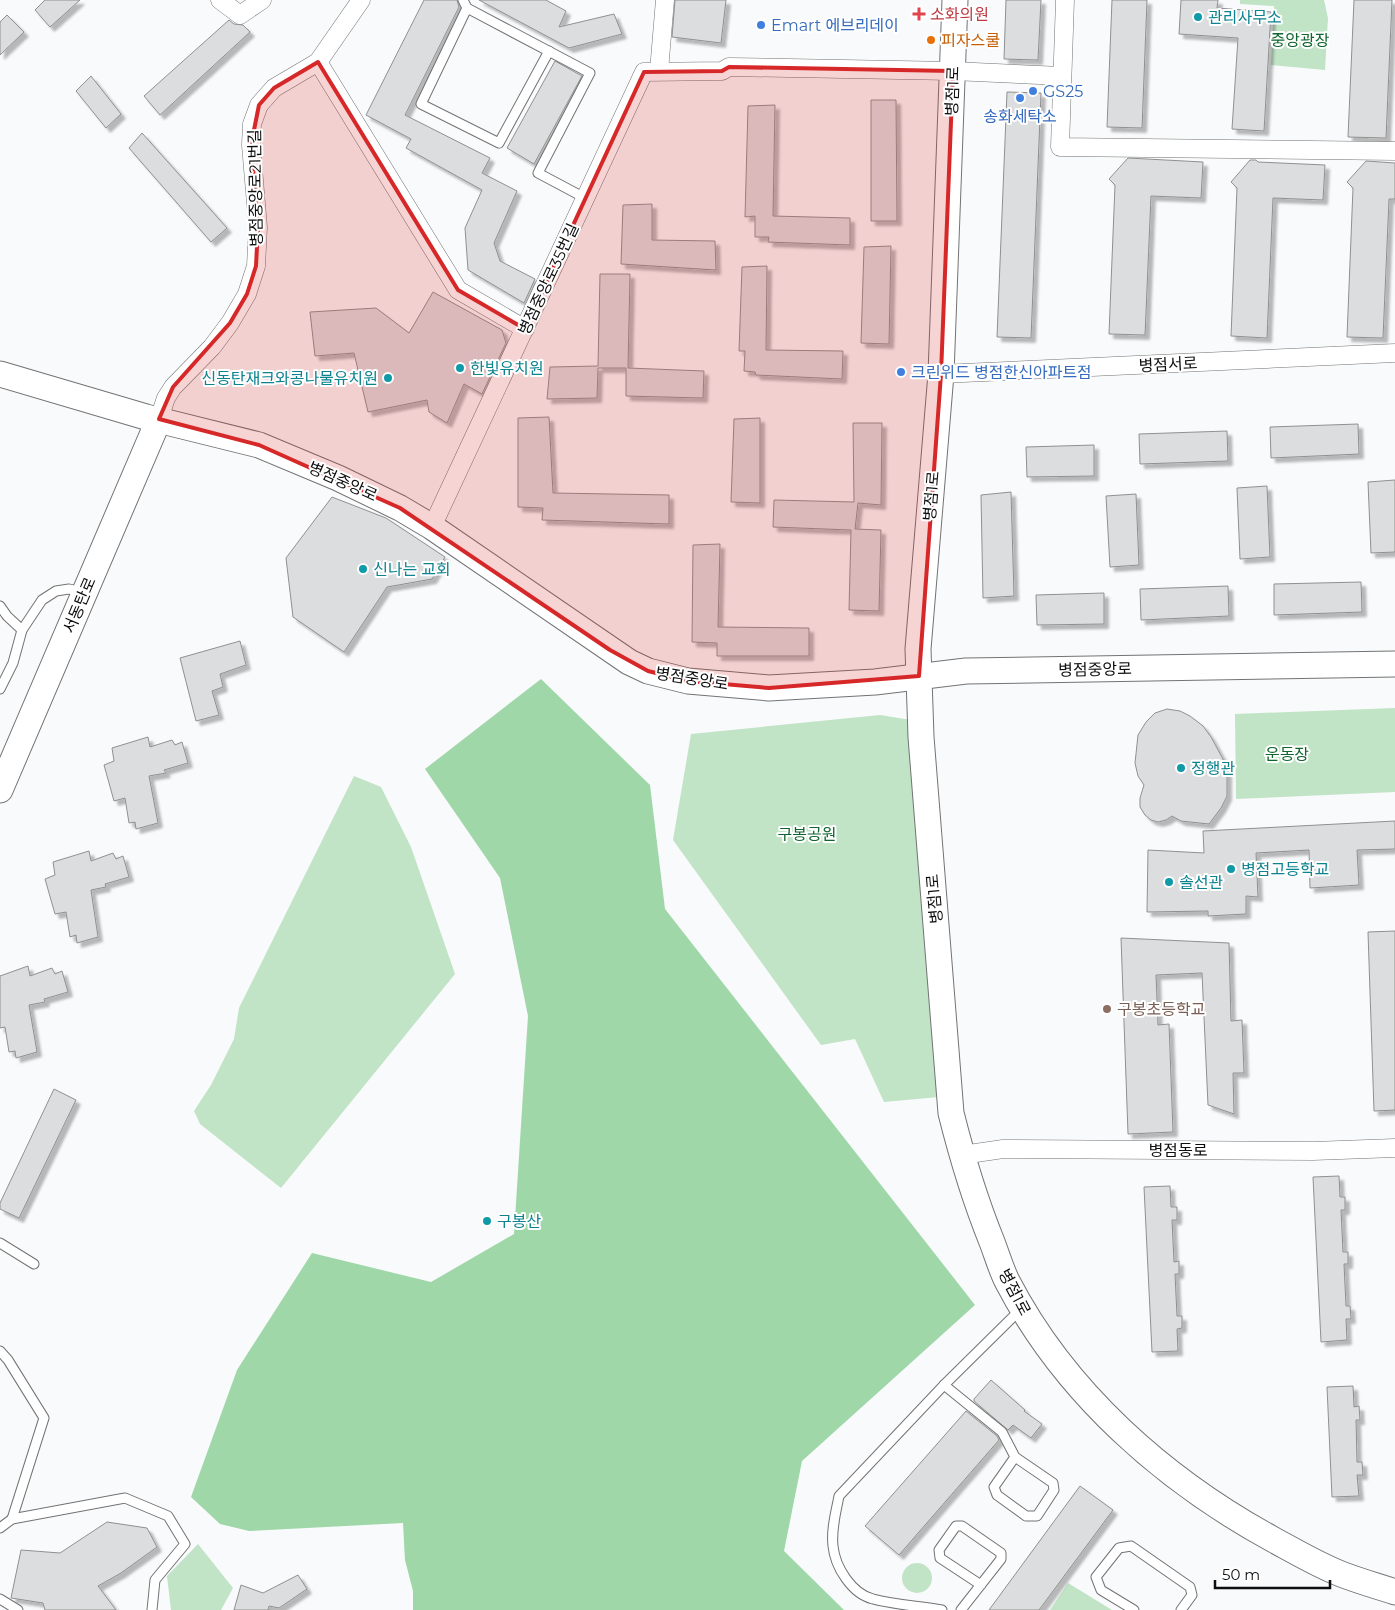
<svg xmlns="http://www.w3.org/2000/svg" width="1395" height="1610" font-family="Montserrat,'Noto Sans KR',sans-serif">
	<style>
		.green { fill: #c1e3c6 }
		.forest { fill: #9fd7a9 }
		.building { fill: #dcddde; stroke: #8f9091; filter: url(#shadow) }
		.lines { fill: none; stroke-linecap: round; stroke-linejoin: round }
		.lane-casing { stroke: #727374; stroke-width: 11 }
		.street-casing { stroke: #727374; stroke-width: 19 }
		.secondary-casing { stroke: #727374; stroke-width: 27 }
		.lane { stroke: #fff; stroke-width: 9 }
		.street { stroke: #fff; stroke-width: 18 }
		.secondary { stroke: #fff; stroke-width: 25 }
		.marked { fill: #d62828; fill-opacity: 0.2; stroke: #d62828; stroke-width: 4; stroke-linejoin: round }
		.health-dot { fill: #e0444e; stroke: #fff; stroke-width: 2 }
		.culture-dot { fill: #0f9aa8; stroke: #fff; stroke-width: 2 }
		.shop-dot { fill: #3f7fe0; stroke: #fff; stroke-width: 2 }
		.food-dot { fill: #e8710a; stroke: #fff; stroke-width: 2 }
		.education-dot { fill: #8d6e63; stroke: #fff; stroke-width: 2 }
		.labels { text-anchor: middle; stroke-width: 4; stroke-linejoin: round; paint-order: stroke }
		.health-label { font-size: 16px; fill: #be3a42; stroke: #fff; text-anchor: start }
		.culture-label { font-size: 16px; fill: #0d838f; stroke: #fff; text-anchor: start }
		.shop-label { font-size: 16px; fill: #366cbe; stroke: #fff; text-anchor: start }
		.food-label { font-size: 16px; fill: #c56008; stroke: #fff; text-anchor: start }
		.park-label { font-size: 16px; fill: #10642d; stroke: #fff }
		.street-label { font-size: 16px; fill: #0e0e0f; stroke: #fff }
		.education-label { font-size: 16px; fill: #785e54; stroke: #fff; text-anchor: start }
	</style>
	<defs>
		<filter id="shadow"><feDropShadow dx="4.5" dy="4.5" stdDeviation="1" flood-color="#0004"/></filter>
	</defs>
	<rect width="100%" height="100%" fill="#f9fafb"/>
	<g class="green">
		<polygon points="1240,0 1324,0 1328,18 1325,70 1271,65 1274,6 1240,4"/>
		<polygon points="1395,708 1395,792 1236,799 1235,714"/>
		<polygon points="880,715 911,720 939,1097 884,1102 855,1039 821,1045 673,840 691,734"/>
		<polygon points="354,776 381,787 411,847 455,974 281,1188 200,1124 194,1111 211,1085 234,1039 239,1008"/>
		<polygon points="198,1544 233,1588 221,1610 171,1610 167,1576"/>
		<circle cx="917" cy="1578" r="15"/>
		<polygon points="1068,1583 1112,1610 1050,1610"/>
	</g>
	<polygon class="forest" points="541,679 650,785 665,909 975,1305 802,1461 784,1551 844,1610 413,1610 413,1591 405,1560 403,1523 249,1531 220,1524 191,1497 237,1370 312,1253 431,1282 514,1234 528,1016 500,878 425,769"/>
	<g class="building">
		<polygon points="45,0 80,0 50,27 35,10"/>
		<polygon points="424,0 457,0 459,7 405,115 490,158 482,173 517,191 494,243 500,261 535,279 524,303 468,270 465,228 482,190 406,148 411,139 366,115"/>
		<polygon points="479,0 546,0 566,11 559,27 614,14 622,34 569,48"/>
		<polygon points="675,0 726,0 721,43 672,37"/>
		<polygon points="1006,0 1041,0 1038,60 1004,59"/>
		<polygon points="1112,0 1147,0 1142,128 1107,127"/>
		<polygon points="1181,0 1218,0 1217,8 1271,12 1264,131 1232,129 1238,38 1179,34"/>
		<polygon points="1354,0 1392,0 1386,138 1348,137"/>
		<polygon points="7,15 24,32 0,55 0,22"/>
		<polygon points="229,20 234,24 243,25 250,32 160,115 144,96"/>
		<polygon points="555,61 582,76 534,164 507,148"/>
		<polygon points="91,76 121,114 106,128 76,91"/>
		<polygon points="1007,92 1041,93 1031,338 997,337"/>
		<polygon points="871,100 896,100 897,221 871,221"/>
		<polygon points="775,105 773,216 850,218 850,245 768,242 769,237 755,237 755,216 745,217 748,106"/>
		<polygon points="142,133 227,228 211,242 129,148"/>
		<polygon points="1128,158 1203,162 1201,198 1151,196 1145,335 1109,334 1115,185 1109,179"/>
		<polygon points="1250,160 1256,160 1258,162 1325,165 1323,200 1273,198 1267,338 1231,336 1237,188 1231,182"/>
		<polygon points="1366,161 1395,163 1395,199 1389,199 1383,338 1347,337 1353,188 1347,182"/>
		<polygon points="652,204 652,240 715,241 716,270 621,264 623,205"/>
		<polygon points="891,246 889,344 861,343 864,247"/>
		<polygon points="767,266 766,350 843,351 842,379 756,375 755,372 744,371 745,351 739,351 742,267"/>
		<polygon points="600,274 630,274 628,368 704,371 703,398 626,396 626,368 598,368 597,398 547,399 550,367 598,366"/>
		<polygon points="433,292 502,330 506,343 482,394 464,384 447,423 429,412 427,400 368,412 354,353 315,356 310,312 376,308 409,333"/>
		<polygon points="549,417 553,493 669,495 669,524 542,520 543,508 518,507 518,418"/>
		<polygon points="760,418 760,503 731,502 734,419"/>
		<polygon points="853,423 882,423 881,505 858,503 855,529 881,530 879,611 849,610 851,530 773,527 774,500 854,502"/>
		<polygon points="1358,424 1359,454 1271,458 1270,427"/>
		<polygon points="1227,431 1228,461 1140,464 1139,434"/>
		<polygon points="1094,445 1094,476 1027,477 1026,447"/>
		<polygon points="1395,480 1395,552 1371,553 1368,482"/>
		<polygon points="1267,486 1270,557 1240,559 1237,488"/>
		<polygon points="1011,492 1014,596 983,598 981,495"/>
		<polygon points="1136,494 1139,565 1110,567 1106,496"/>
		<polygon points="332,497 386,518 445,557 432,579 387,587 344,652 293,617 286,558"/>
		<polygon points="720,544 718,627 809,628 809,656 717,656 717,643 692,642 693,545"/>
		<polygon points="1361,582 1362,612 1274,615 1274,584"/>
		<polygon points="1228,586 1229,616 1141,620 1140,589"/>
		<polygon points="1104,593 1104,624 1037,625 1036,595"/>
		<polygon points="240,641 246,665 220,674 223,687 212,691 219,715 196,721 180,658"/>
		<polygon points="1167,709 1180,711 1190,716 1203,726 1211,737 1223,759 1227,773 1227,796 1221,808 1209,824 1181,821 1172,816 1166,820 1158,822 1151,820 1145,815 1140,807 1140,798 1144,785 1138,776 1135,763 1138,735 1146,722 1155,713"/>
		<polygon points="148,737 150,747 172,740 175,745 182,742 188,763 164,770 166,773 149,776 158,823 136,829 135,822 129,823 125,798 114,801 104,765 114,761 112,748"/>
		<polygon points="1395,821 1395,849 1357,850 1359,885 1310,888 1309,850 1256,853 1258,897 1246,896 1246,914 1208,916 1208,911 1147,912 1148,850 1204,853 1203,831"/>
		<polygon points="89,851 91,861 113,853 116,859 123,856 129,877 105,884 106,887 91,890 98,937 77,943 76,935 70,937 66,912 55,914 45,879 55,875 53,862"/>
		<polygon points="1395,931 1395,1110 1374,1111 1368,932"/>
		<polygon points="1121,938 1229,943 1231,1021 1242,1020 1244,1073 1233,1073 1234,1114 1208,1105 1202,973 1156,975 1158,1025 1169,1024 1173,1132 1128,1134"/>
		<polygon points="28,966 30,976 52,968 55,974 62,971 68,992 44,999 45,1002 29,1005 37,1052 16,1058 15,1051 9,1052 5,1027 0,1028 0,976"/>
		<polygon points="54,1089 76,1100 19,1218 0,1209 0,1203"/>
		<polygon points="1339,1176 1340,1197 1345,1197 1345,1210 1341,1210 1343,1252 1348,1252 1348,1264 1344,1264 1346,1306 1350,1306 1351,1319 1346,1319 1347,1340 1321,1342 1313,1177"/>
		<polygon points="1170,1186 1171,1207 1177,1207 1177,1220 1172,1220 1174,1262 1179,1261 1179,1274 1175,1274 1177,1316 1182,1316 1182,1328 1177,1329 1178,1351 1152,1352 1144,1187"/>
		<polygon points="991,1380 1025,1410 1024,1411 1042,1424 1031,1438 1013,1425 1008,1430 974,1401 974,1399"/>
		<polygon points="1353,1386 1354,1407 1359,1406 1360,1420 1356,1420 1357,1462 1362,1462 1363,1475 1357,1475 1359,1496 1332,1497 1327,1387"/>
		<polygon points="966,1411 997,1436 999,1440 899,1555 865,1526"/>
		<polygon points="1080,1486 1113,1510 1039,1610 989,1610"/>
		<polygon points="107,1522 147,1528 157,1547 121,1573 98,1586 116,1610 45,1610 43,1603 11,1598 21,1550 60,1553"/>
		<polygon points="298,1575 307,1589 279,1608 269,1606 268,1610 234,1610 241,1585 263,1593"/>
	</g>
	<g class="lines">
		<g class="lane-casing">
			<g id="lane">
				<polyline points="463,0 467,8 590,73 538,173 585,198"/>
				<polyline points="467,8 421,104 499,143 549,51"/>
				<polyline points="0,606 7,616 22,630"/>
				<polyline points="0,689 13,663 22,630 42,600 56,591 69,589 82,592"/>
				<polyline points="0,1243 34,1264"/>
				<polyline points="0,1351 8,1360 44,1418 12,1519"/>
				<polyline points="944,1385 1002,1432 1015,1457 1053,1483 1054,1490 1037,1516 1026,1516 997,1495 994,1487 1015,1457"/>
				<polyline points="0,1528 12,1519 125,1498 168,1516 185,1544 155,1580 152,1610"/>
				<polyline points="0,1599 18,1610"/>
				<path d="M942,1610c-22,-4 -47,-5 -69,-11 -21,-5 -38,-32 -40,-53 -2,-17 3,-34 6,-50l105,-111 76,-75"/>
				<polyline points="961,1610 1001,1559 1001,1553 962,1526 956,1526 939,1550 940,1558 981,1585"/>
				<polyline points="1134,1610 1101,1590 1096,1577 1119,1548 1131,1546 1190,1587 1192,1595 1181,1610"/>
			</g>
		</g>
		<g class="street-casing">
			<g id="street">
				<polyline points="220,0 240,15 262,0"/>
				<polyline points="1065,0 1060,147 1395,151"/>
				<polyline points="318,62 458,290 525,329"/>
				<polyline points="659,71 665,0"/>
				<polyline points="941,374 1395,353"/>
				<polyline points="159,419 166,398 173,387 212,347 230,323 247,294 256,266 258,227 251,145 252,124 259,105 274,88 318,62 361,0"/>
				<polyline points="432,527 644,72 722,71 729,67 953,71 1062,76"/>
				<polyline points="962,1155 1003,1149 1313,1151 1395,1148"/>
			</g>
		</g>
		<g class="secondary-casing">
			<g id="secondary">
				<path d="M955,0l-14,374 -23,275 3,88 30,376c11,44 24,87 41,129 5,13 9,27 15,39 58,112 157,199 267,259 22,12 44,25 67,34 18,7 36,12 54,18"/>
				<polyline points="0,374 146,417 259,445 338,478 400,508 432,527 629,662 648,671 688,681 769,688 875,682 966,671 1395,664"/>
				<polyline points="0,790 159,419"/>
			</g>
		</g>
		<use href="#lane" class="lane"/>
		<use href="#street" class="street"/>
		<use href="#secondary" class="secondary"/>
	</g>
	<path class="marked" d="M318,62l140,228 67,39 119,-257 78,-1 7,-4 224,4 -12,303 -22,302 -150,12 -81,-7 -40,-10 -38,-21 -210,-142 -141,-63 -100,-26 14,-32 57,-64 17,-29 9,-28 2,-39 -7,-82 8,-40 15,-17z"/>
	<path class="health-dot" d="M916.5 6.5h5v5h5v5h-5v5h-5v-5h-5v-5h5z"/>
	<g class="culture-dot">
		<circle cx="1198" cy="17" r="5"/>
		<circle cx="460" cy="368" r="5"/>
		<circle cx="388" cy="378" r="5"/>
		<circle cx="363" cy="569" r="5"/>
		<circle cx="1181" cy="768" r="5"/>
		<circle cx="1231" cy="869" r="5"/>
		<circle cx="1169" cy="882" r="5"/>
		<circle cx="487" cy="1221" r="5"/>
	</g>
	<g class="shop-dot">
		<circle cx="761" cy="25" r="5"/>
		<circle cx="1033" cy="91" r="5"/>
		<circle cx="1020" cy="98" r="5"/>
		<circle cx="901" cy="372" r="5"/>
	</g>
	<circle class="food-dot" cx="931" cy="40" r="5"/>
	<circle class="education-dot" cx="1107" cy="1009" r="5"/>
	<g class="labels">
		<g class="health-label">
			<text x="930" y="20">소화의원</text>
		</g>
		<g class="culture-label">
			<text x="1208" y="23">관리사무소</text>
			<text x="470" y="374">한빛유치원</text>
			<text x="378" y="384" text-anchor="end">신동탄재크와콩나물유치원</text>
			<text x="373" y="575">신나는 교회</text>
			<text x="1191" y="774">정행관</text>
			<text x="1241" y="875">병점고등학교</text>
			<text x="1179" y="888">솔선관</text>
			<text x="497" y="1227">구봉산</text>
		</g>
		<g class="shop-label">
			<text x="771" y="31">Emart 에브리데이</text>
			<text x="1043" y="97">GS25</text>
			<text x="1020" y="122" text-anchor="middle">송화세탁소</text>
			<text x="911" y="378">크린위드 병점한신아파트점</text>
		</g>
		<g class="food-label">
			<text x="941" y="46">피자스쿨</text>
		</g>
		<g class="park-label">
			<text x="1300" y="46">중앙광장</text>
			<text x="1287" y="760">운동장</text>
			<text x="807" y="840">구봉공원</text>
		</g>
		<g class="street-label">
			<text transform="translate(952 91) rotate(-88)" y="6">병점1로</text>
			<text transform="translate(255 188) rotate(-91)" y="6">병점중앙로21번길</text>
			<text transform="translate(548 279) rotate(-65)" y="6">병점중앙로35번길</text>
			<text transform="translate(1168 364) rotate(-3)" y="6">병점서로</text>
			<text transform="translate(343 481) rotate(24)" y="6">병점중앙로</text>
			<text transform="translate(931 496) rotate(-85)" y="6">병점1로</text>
			<text transform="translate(79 605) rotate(-67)" y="6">서동탄로</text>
			<text transform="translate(1095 669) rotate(-1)" y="6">병점중앙로</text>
			<text transform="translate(692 678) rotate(9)" y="6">병점중앙로</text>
			<text transform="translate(934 899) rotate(-95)" y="6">병점1로</text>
			<text x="1178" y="1156">병점동로</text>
			<text transform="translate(1015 1292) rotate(62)" y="6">병점1로</text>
		</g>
		<g class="education-label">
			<text x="1117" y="1015">구봉초등학교</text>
		</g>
	</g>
	<path d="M1215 1580v8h115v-8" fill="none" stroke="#0e0e0f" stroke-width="2.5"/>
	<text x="1222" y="1580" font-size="15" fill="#0e0e0f" stroke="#ffffff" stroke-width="4" paint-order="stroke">50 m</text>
</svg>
